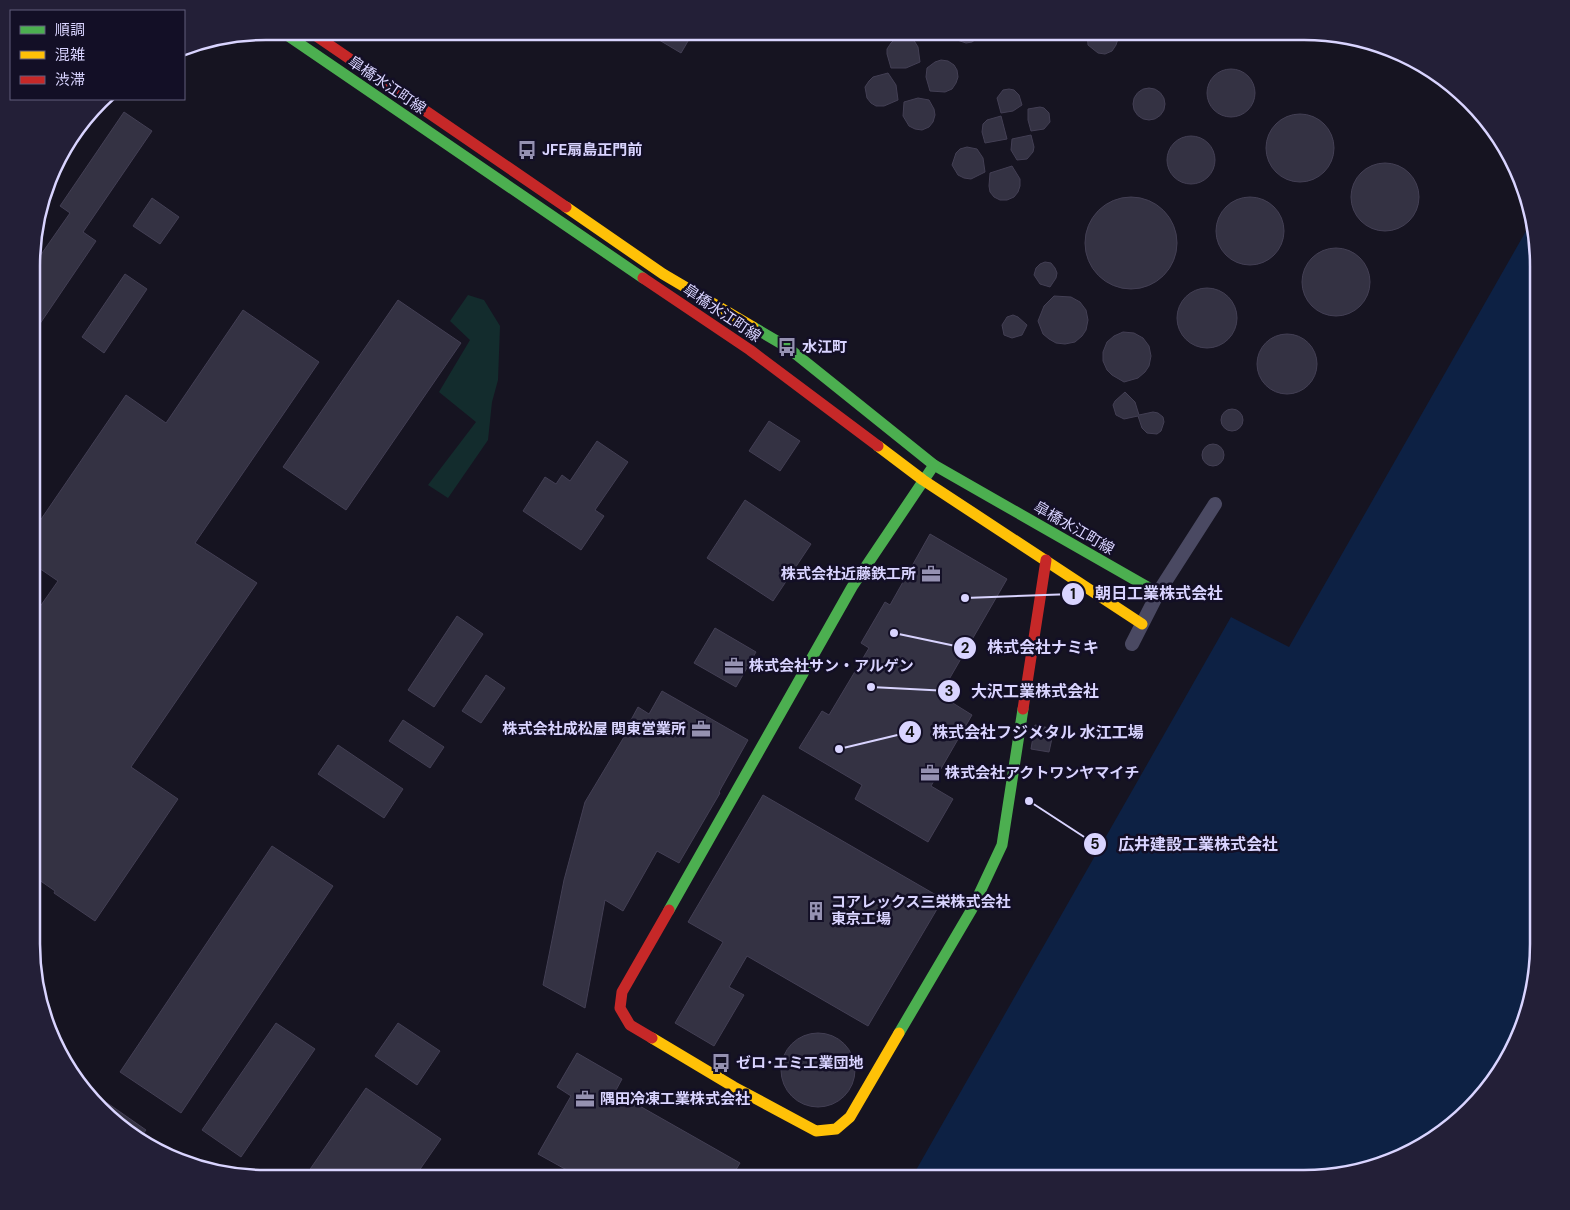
<svg xmlns="http://www.w3.org/2000/svg" width="1570" height="1210" font-family="'DM Sans','Noto Sans JP',sans-serif">
	<style>
		.green { fill: #132c2d }
		.water { fill: #0d2144 }
		.building { fill: #343243; stroke: #433f54 }
		.lines { fill: none; stroke-linecap: round; stroke-linejoin: round }
		.street { stroke: #4a4962; stroke-width: 14 }
		.fast { stroke: #4caf50; stroke-width: 11 }
		.slow { stroke: #ffc107; stroke-width: 11 }
		.jam { stroke: #c62828; stroke-width: 11 }
		.labels { text-anchor: middle; stroke-width: 5; stroke-linejoin: round; paint-order: stroke }
		.street-label { font-size: 15px; fill: #d9d4ff; stroke: #130f26 }
		.poi-label { font-size: 15px; font-weight: bold; fill: #d9d4ff; stroke: #130f26; text-anchor: start }
		.rim { fill: none; stroke: #d9d4ff; stroke-width: 2.5 }
		.leader { fill: none; stroke: #d9d4ff; stroke-width: 2 }
		.callout-dot { fill: #d9d4ff; stroke: #130f26; stroke-width: 2 }
		.mark-label { font-size: 15px; text-anchor: middle; font-weight: bold; fill: #111 }
		.callout-label { font-size: 16px; text-anchor: middle; font-weight: bold; fill: #d9d4ff; stroke: #130f26; stroke-width: 5; stroke-linejoin: round; paint-order: stroke }
	</style>
	<rect width="100%" height="100%" fill="#161421"/>
	<polygon class="green" points="468,295 484,300 500,326 498,380 492,402 488,440 448,498 428,485 476,422 439,392 470,340 450,321"/>
	<polygon class="water" points="1530,224 1539,266 1538,960 1521,1034 1480,1099 1394,1161 1304,1179 911,1179 1231,617 1289,647"/>
	<g class="building">
		<polygon points="644,31 694,31 681,53"/>
		<polygon points="939,32 986,32 972,42 966,43 939,34"/>
		<polygon points="1087,32 1117,32 1118,39 1116,45 1112,51 1105,54 1098,53 1088,45"/>
		<polygon points="910,34 918,47 920,62 906,68 891,68 887,54 887,49 891,43 895,39"/>
		<polygon points="941,60 948,61 954,65 957,70 958,77 956,83 952,89 945,92 930,91 926,77 927,68 935,62"/>
		<circle cx="1231" cy="93" r="24"/>
		<polygon points="888,73 896,85 898,100 884,106 876,106 871,103 867,98 865,87 869,81 873,77"/>
		<circle cx="1149" cy="104" r="16"/>
		<polygon points="1009,89 1014,90 1019,95 1022,105 1013,111 1001,113 997,98 1003,90"/>
		<polygon points="918,98 929,100 934,109 935,115 933,122 929,127 922,130 915,129 909,126 903,116 904,102"/>
		<polygon points="1040,107 1044,108 1049,113 1050,122 1044,129 1031,131 1028,120 1028,109"/>
		<polygon points="124,112 152,131 83,232 96,241 33,334 33,266 70,213 60,206"/>
		<circle cx="1300" cy="148" r="34"/>
		<polygon points="1001,116 1007,139 985,143 982,132 983,124 987,120"/>
		<polygon points="1031,135 1034,147 1033,152 1027,159 1017,160 1011,150 1012,139"/>
		<circle cx="1191" cy="160" r="24"/>
		<polygon points="967,147 977,149 983,158 985,172 971,179 964,178 958,175 952,165 956,153 960,149"/>
		<circle cx="1385" cy="197" r="34"/>
		<polygon points="1012,166 1020,179 1020,186 1018,192 1014,197 1007,200 1000,200 994,197 990,192 989,186 990,173"/>
		<circle cx="1131" cy="243" r="46"/>
		<circle cx="1250" cy="231" r="34"/>
		<polygon points="152,198 179,217 160,244 133,226"/>
		<circle cx="1336" cy="282" r="34"/>
		<polygon points="1045,262 1051,263 1055,268 1057,273 1056,278 1050,287 1040,284 1034,275 1036,268 1040,264"/>
		<polygon points="125,274 147,289 104,353 82,337"/>
		<circle cx="1207" cy="318" r="30"/>
		<polygon points="1054,296 1071,297 1080,302 1086,310 1088,320 1086,330 1082,336 1075,342 1065,344 1056,343 1049,339 1043,334 1038,321 1044,306"/>
		<polygon points="398,300 461,343 346,510 283,467"/>
		<polygon points="243,310 319,362 195,543 257,583 131,767 178,799 95,921 54,893 55,891 32,875 32,618 58,581 33,564 33,531 126,395 166,423"/>
		<polygon points="1013,315 1018,317 1027,325 1022,335 1012,338 1004,335 1002,325 1007,317"/>
		<polygon points="1123,332 1134,333 1143,338 1149,346 1151,356 1149,366 1145,372 1138,378 1124,382 1112,375 1107,370 1103,361 1103,352 1107,342 1114,336"/>
		<circle cx="1287" cy="364" r="30"/>
		<polygon points="1125,392 1135,402 1139,415 1153,412 1158,413 1163,417 1164,422 1161,431 1157,434 1147,433 1142,428 1138,416 1124,419 1116,415 1113,405 1115,401"/>
		<circle cx="1232" cy="420" r="11"/>
		<polygon points="769,421 800,441 780,471 749,451"/>
		<polygon points="597,441 628,462 595,510 604,516 581,550 523,511 545,477 556,484 562,475 570,481"/>
		<circle cx="1213" cy="455" r="11"/>
		<polygon points="745,500 811,544 773,601 707,558"/>
		<polygon points="930,534 1007,579 940,695 972,715 931,786 953,799 928,842 855,799 862,785 799,748 822,711 829,715 869,648 861,643 885,602 890,605"/>
		<polygon points="457,616 483,634 434,707 408,690"/>
		<polygon points="715,628 756,652 736,687 694,663"/>
		<polygon points="486,675 505,688 481,723 462,711"/>
		<polygon points="662,691 748,740 719,792 720,793 679,863 657,851 623,911 605,900 585,1008 543,985 564,880 585,802 627,732 625,731 638,707 649,714"/>
		<polygon points="403,720 444,747 430,768 389,741"/>
		<polygon points="1035,725 1054,729 1049,752 1031,749"/>
		<polygon points="338,745 403,789 384,818 318,774"/>
		<polygon points="763,795 943,899 868,1026 747,956 729,987 744,995 714,1046 675,1023 723,942 688,922"/>
		<polygon points="272,846 333,886 181,1113 120,1072"/>
		<polygon points="276,1023 315,1049 241,1157 202,1130"/>
		<polygon points="398,1023 440,1051 417,1085 375,1056"/>
		<circle cx="818" cy="1070" r="37"/>
		<polygon points="577,1053 622,1079 615,1092 740,1163 731,1178 571,1178 574,1174 538,1154 571,1096 557,1087"/>
		<polygon points="366,1088 441,1139 414,1178 304,1178"/>
		<polygon points="93,1093 146,1130 140,1138 111,1120 91,1095"/>
	</g>
	<g class="lines">
		<polyline class="street" points="1132,644 1158,593 1215,504"/>
		<g class="fast">
			<polyline points="281,31 643,278"/>
			<polyline points="753,327 787,347 934,465 1158,593"/>
			<polyline points="669,910 852,587 934,465"/>
			<polyline points="899,1033 972,909 1002,845 1023,709"/>
		</g>
		<g class="slow">
			<polyline points="566,207 663,274 753,327"/>
			<polyline points="878,446 923,480 1142,624"/>
			<polyline points="652,1038 734,1087 816,1131 836,1129 850,1117 899,1033"/>
		</g>
		<g class="jam">
			<polyline points="309,31 566,207"/>
			<polyline points="643,278 750,350 878,446"/>
			<polyline points="1023,709 1046,560"/>
			<polyline points="652,1038 630,1025 620,1008 622,992 669,910"/>
		</g>
	</g>
	<defs>
		<g id="bus-bare" transform="scale(1.5)"><path d="M-5-6H5V4H4V6H2V4H-2V6H-4V4H-5ZM-3.5-4V0h7V-4ZM-3.5 1.2v1.5H-2V1.2ZM2 1.2v1.5H3.5V1.2Z" fill="#9591b1" stroke="#130f26" stroke-width="2.5" paint-order="stroke"/></g>
		<g id="office-bare" transform="scale(1.5)"><path d="M-6-3h4V-5.5h4V-3h4V5H-6ZM-1-4.5V-3h2v-1.5ZM-6 0V1H6V0Z" fill="#9591b1" stroke="#130f26" stroke-width="2.5" paint-order="stroke"/></g>
		<g id="building-bare" transform="scale(1.5)"><path d="M-4-6H4V6H1V3H-1V6H-4ZM-2.5-4.3h1.7v1.8h-1.7ZM.8-4.3h1.7v1.8H.8ZM-2.5-1h1.7V.8h-1.7ZM.8-1h1.7V.8H.8Z" fill="#9591b1" stroke="#130f26" stroke-width="2.5" paint-order="stroke"/></g>
	</defs>
	<g fill-rule="evenodd">
		<use href="#bus-bare" x="527" y="150"/>
		<use href="#bus-bare" x="787" y="347"/>
		<use href="#office-bare" x="931" y="574"/>
		<use href="#office-bare" x="734" y="666"/>
		<use href="#office-bare" x="701" y="729"/>
		<use href="#office-bare" x="930" y="773"/>
		<use href="#building-bare" x="816" y="911"/>
		<use href="#bus-bare" x="721" y="1063"/>
		<use href="#office-bare" x="585" y="1099"/>
	</g>
	<g class="labels">
		<g class="street-label">
			<text transform="translate(387 85) rotate(34)" y="5">皐橋水江町線</text>
			<text transform="translate(722 313) rotate(34)" y="5">皐橋水江町線</text>
			<text transform="translate(1074 528) rotate(30)" y="5">皐橋水江町線</text>
		</g>
		<g class="poi-label">
			<text x="542" y="155">JFE扇島正門前</text>
			<text x="802" y="352">水江町</text>
			<text x="916" y="579" text-anchor="end">株式会社近藤鉄工所</text>
			<text x="749" y="671">株式会社サン・アルゲン</text>
			<text x="686" y="734" text-anchor="end">株式会社成松屋 関東営業所</text>
			<text x="945" y="778">株式会社アクトワンヤマイチ</text>
			<text x="831" y="907">コアレックス三栄株式会社<tspan x="831" dy="17">東京工場</tspan></text>
			<text x="736" y="1068">ゼロ･エミ工業団地</text>
			<text x="600" y="1104">隅田冷凍工業株式会社</text>
		</g>
	</g>
	<path d="M0 0H1570V1210H0ZM266 40H1304A226 226 0 0 1 1530 266V944A226 226 0 0 1 1304 1170H266A226 226 0 0 1 40 944V266A226 226 0 0 1 266 40Z" fill="#231f37" fill-rule="evenodd"/>
	<path class="rim" d="M266 40H1304A226 226 0 0 1 1530 266V944A226 226 0 0 1 1304 1170H266A226 226 0 0 1 40 944V266A226 226 0 0 1 266 40Z"/>
	<path class="leader" d="M965 598L1073 594M894 633L965 648M871 687L949 691M839 749L910 732M1029 801L1095 844"/>
	<g class="callout-dot">
		<circle cx="965" cy="598" r="5"/>
		<circle cx="894" cy="633" r="5"/>
		<circle cx="871" cy="687" r="5"/>
		<circle cx="839" cy="749" r="5"/>
		<circle cx="1029" cy="801" r="5"/>
		<circle cx="1073" cy="594" r="12"/>
		<circle cx="965" cy="648" r="12"/>
		<circle cx="949" cy="691" r="12"/>
		<circle cx="910" cy="732" r="12"/>
		<circle cx="1095" cy="844" r="12"/>
	</g>
	<g class="mark-label">
		<text x="1073" y="599">1</text>
		<text x="965" y="653">2</text>
		<text x="949" y="696">3</text>
		<text x="910" y="737">4</text>
		<text x="1095" y="849">5</text>
	</g>
	<g class="callout-label">
		<text x="1159" y="599">朝日工業株式会社</text>
		<text x="1043" y="653">株式会社ナミキ</text>
		<text x="1035" y="697">大沢工業株式会社</text>
		<text x="1038" y="738">株式会社フジメタル 水江工場</text>
		<text x="1198" y="850">広井建設工業株式会社</text>
	</g>
	<rect x="10" y="10" width="175" height="90" fill="#130f26" stroke="#625e7d"/>
	<rect x="20" y="26" width="25" height="8" fill="#4caf50" stroke="#625e7d"/>
	<text x="55" y="35" font-size="15" fill="#d9d4ff">順調</text>
	<rect x="20" y="51" width="25" height="8" fill="#ffc107" stroke="#625e7d"/>
	<text x="55" y="60" font-size="15" fill="#d9d4ff">混雑</text>
	<rect x="20" y="76" width="25" height="8" fill="#c62828" stroke="#625e7d"/>
	<text x="55" y="85" font-size="15" fill="#d9d4ff">渋滞</text>
</svg>
